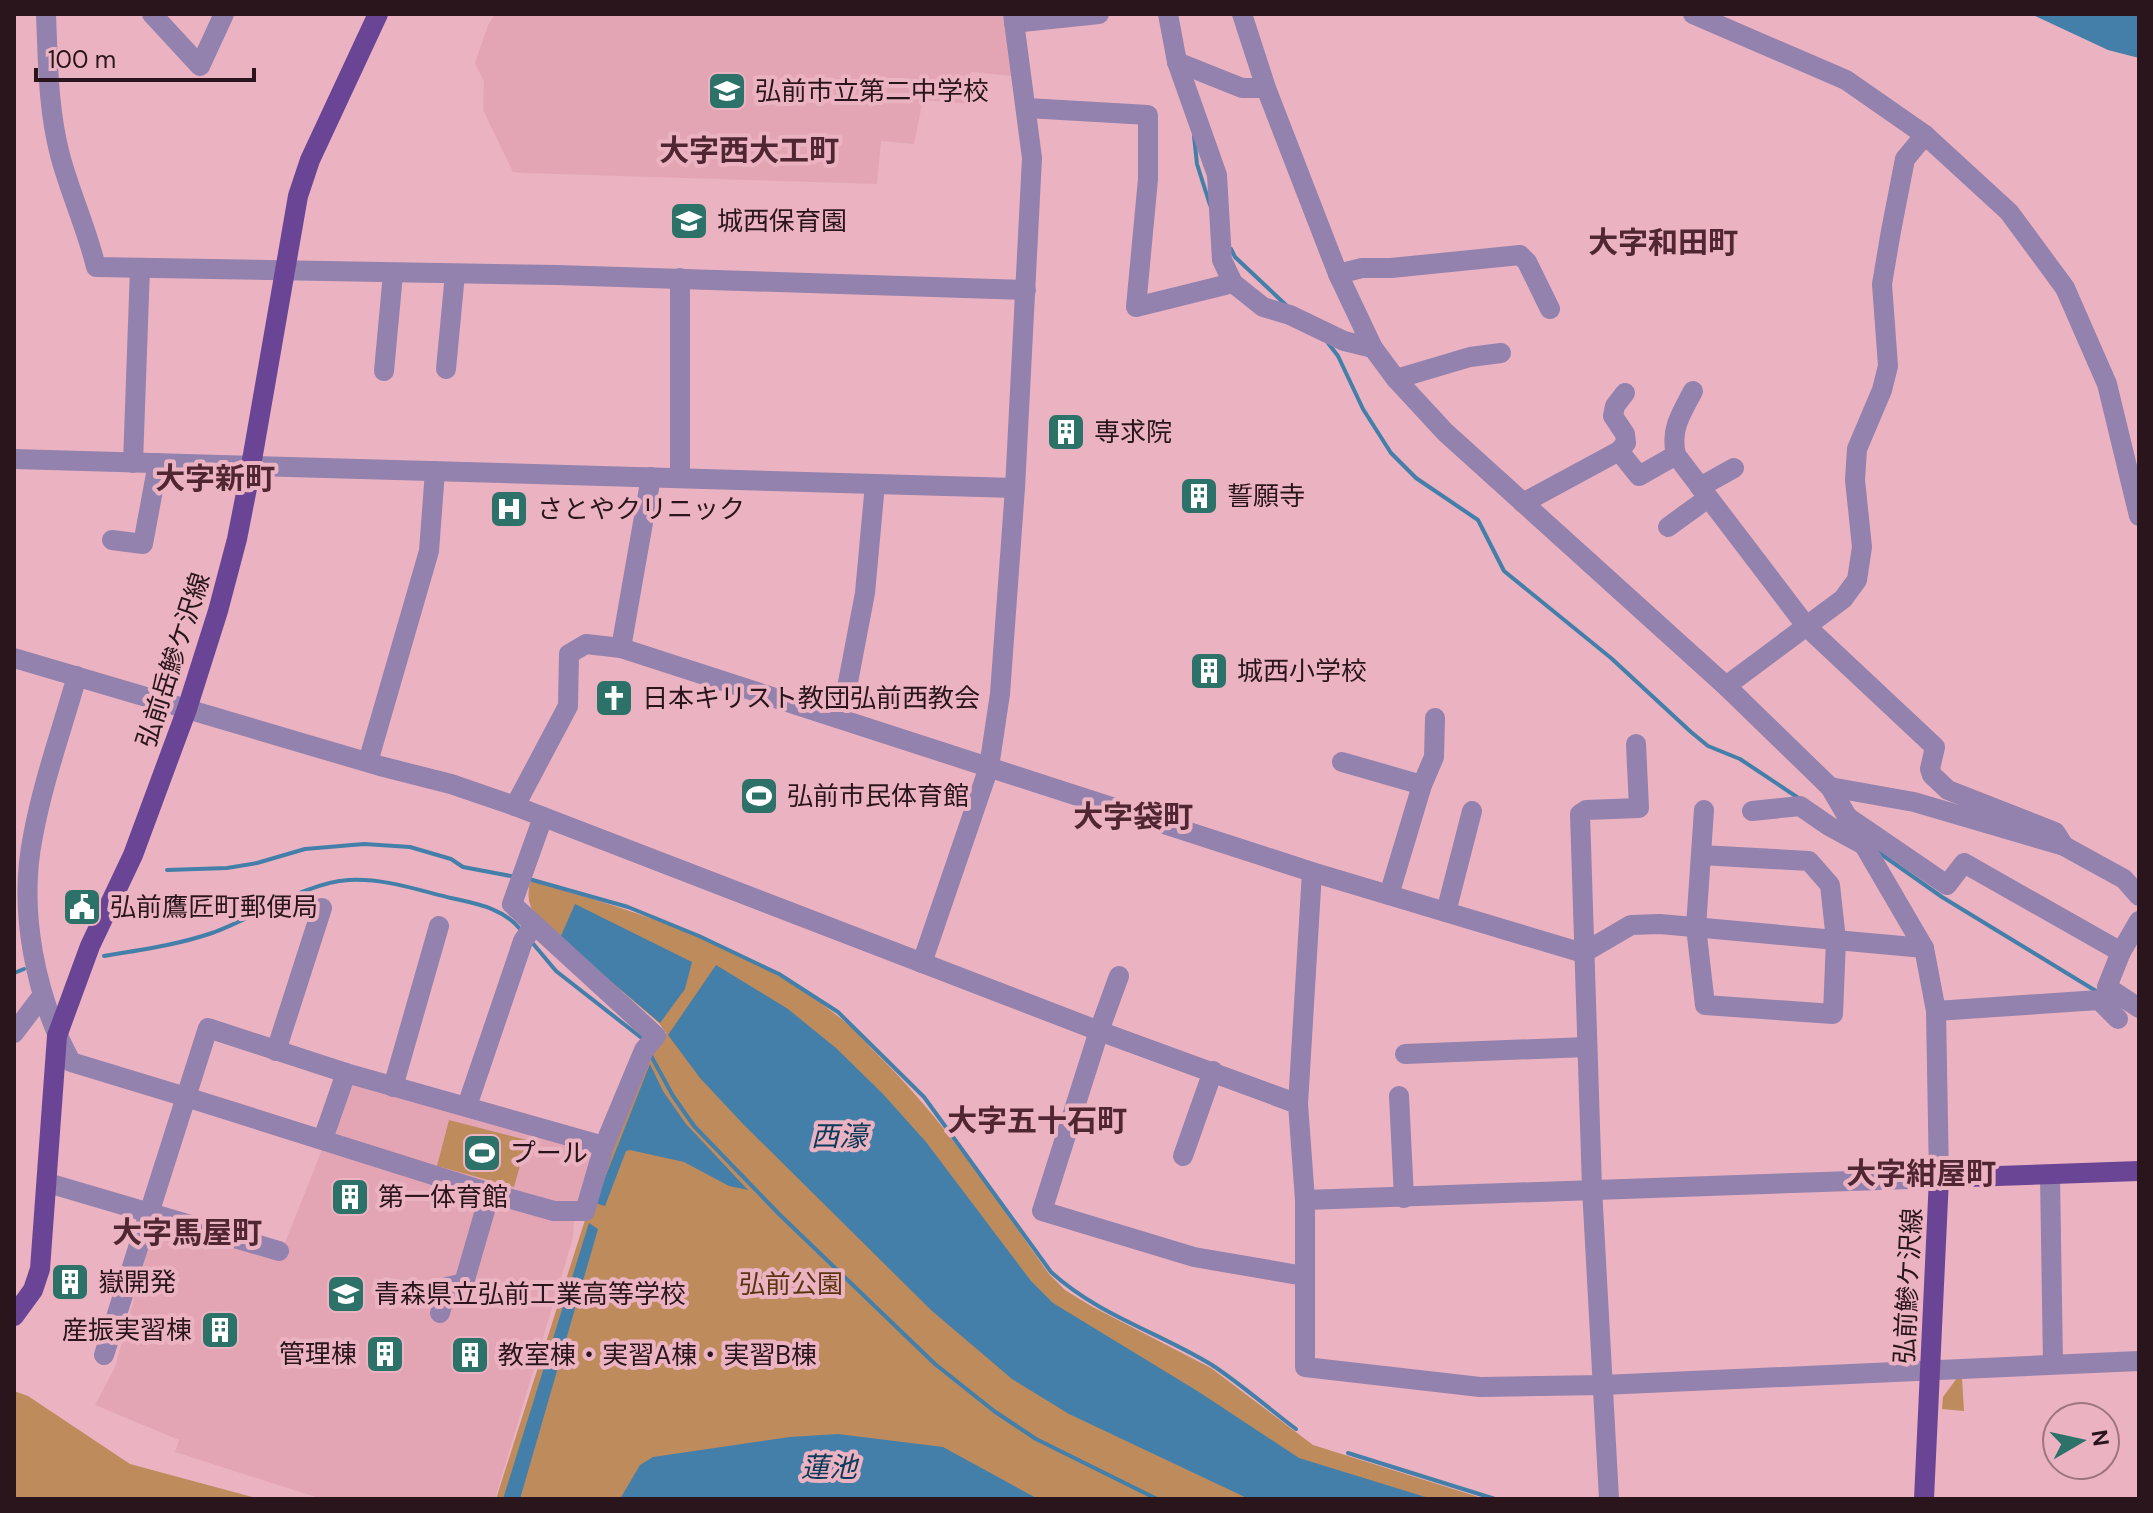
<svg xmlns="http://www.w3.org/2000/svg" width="2153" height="1513" font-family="'DM Sans','Noto Sans JP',sans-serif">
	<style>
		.built { fill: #e3a5b4 }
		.green { fill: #be8b5d }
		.water { fill: #447faa }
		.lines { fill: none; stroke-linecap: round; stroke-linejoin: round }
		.stream { stroke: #447faa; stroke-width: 4 }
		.minor { stroke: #9381ae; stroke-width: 20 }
		.major { stroke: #6a4596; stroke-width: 20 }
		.labels { text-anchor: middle; stroke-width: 8; stroke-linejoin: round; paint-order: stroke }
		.poi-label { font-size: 26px; fill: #29151b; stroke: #ebb3c1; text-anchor: start }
		.street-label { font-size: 26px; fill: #29151b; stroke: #ebb3c1 }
		.park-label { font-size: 26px; fill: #59350f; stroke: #ebb3c1 }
		.water-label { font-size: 28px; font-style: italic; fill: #0a3a59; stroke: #ebb3c1 }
		.quarter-label { font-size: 30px; font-weight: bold; fill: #512633; stroke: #ebb3c1 }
	</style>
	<rect width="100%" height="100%" fill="#ebb3c1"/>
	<g class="built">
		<polygon points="495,14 1004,14 1011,76 971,72 970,104 923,100 914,144 881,141 877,184 523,173 513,172 483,110 484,82 475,63 488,25"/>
		<polygon points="350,1079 602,1154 574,1220 573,1238 495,1499 322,1499 175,1452 179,1440 95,1405 115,1367 156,1220 278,1260"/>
	</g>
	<g class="green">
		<path d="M530,881c109,30 224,67 314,140 12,10 23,23 34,34 67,66 117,143 171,219l16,16 26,16 120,62 102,77 172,54h-989l96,-301 63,-153 11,-12 -7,-10 -120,-103c-11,-14 -12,-22 -9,-39z"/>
		<polygon points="449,1120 527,1140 514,1187 437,1166"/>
		<polygon points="1957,1378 1962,1378 1964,1411 1942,1409 1943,1397"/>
		<polygon points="14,1391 28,1396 130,1464 260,1499 14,1499"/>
	</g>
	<g class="water">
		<polygon points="2031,14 2139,14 2139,58 2108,50"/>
		<polygon points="575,904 692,962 685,989 660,1023 560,938"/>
		<polygon points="716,965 788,1009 836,1048 883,1094 926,1142 1031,1281 1053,1303 1199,1392 1299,1458 1432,1499 1249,1499 1069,1414 1012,1379 931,1310 744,1125 700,1078 668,1035"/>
		<polygon points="650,1064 663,1091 686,1124 748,1190 729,1186 684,1162 630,1150 626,1151 605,1206 595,1203"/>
		<polygon points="589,1223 598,1229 520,1499 503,1499"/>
		<polygon points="838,1434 943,1447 1038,1499 620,1499 640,1465 653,1457 790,1437"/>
	</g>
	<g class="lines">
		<g class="stream">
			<polyline points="1194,136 1197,164 1210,205"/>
			<polyline points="1231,249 1235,257 1286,305"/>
			<polyline points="1328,343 1338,356 1363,409 1391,453 1416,478 1478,520 1504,571 1611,658 1691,732 1708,746 1740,759 1797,797"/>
			<polyline points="1878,852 1942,897 2096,991"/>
			<polyline points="167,870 227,868 257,863 305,849 364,844 410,847 451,859 463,867 516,877"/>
			<path d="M529,879l99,28 71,29 80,38 59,38 86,85 127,175c47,43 107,60 161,93 29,19 56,43 84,64"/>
			<polyline points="530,940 556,971 643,1039"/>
			<path d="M104,956c36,-6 73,-11 108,-23 41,-14 94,-51 137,-53 34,-2 69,10 102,18 27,6 52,10 70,32"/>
			<polyline points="14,973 24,969"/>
			<polyline points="650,1054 673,1096 694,1126 779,1214 935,1364 994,1411 1036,1439 1157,1499"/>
			<polyline points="1348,1453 1495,1499"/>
		</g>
		<g class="minor">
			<path d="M46,14c2,48 2,95 14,141 10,38 27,74 36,112l461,8 469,15"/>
			<polyline points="152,14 200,66 224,14"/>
			<polyline points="1168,14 1177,62 1217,175 1222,260 1233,283 1263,307 1290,315 1344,341 1373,348"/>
			<polyline points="1242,14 1266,88 1338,274 1373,348 1396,379 1445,432 1726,686 1830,787 1924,948 1936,1011 1939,1178 1305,1200 1298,1104 1312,872"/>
			<polyline points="1693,14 1846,80 1925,135 2009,212 2065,288 2107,384 2139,516"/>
			<polyline points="1014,23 1099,14"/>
			<polyline points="1177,62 1242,88 1266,88"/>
			<polyline points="1027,108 1148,115 1148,179 1136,307 1233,283"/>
			<polyline points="1338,274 1362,268 1391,268 1520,255 1527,262 1550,309"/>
			<polyline points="680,278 680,478"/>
			<polyline points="446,369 455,274"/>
			<polyline points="384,371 393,274"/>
			<polyline points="1396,379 1470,357 1501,353"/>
			<polyline points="1619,451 1639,476 1676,455 1807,627 1935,747 1930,769 1932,775 1948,790 2055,832 2064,846"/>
			<path d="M1676,455c-6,-26 5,-41 17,-64"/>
			<polyline points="14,459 1015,488"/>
			<polyline points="133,463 140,268"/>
			<polyline points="1700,487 1734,468"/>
			<polyline points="1523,503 1619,451 1626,443 1625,434 1613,416 1615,406 1625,393"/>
			<polyline points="1668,527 1708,498"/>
			<polyline points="112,540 143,544 158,463"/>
			<polyline points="621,648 651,477"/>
			<polyline points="14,658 380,766 451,784 515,806 1099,1031 1298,1104"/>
			<path d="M77,676c-15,53 -34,106 -44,160 -15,74 2,160 38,226l115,35 22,-69 138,45 258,73 40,-96 12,-14 -144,-132 31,-87"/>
			<polyline points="1726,686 1843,599 1857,580 1862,547 1855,480 1857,449 1882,390 1888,366 1882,284 1891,231 1905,159 1925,135"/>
			<polyline points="841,719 865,593 875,484"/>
			<polyline points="368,762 429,551 435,471"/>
			<polyline points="1342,762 1422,785"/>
			<polyline points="1830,787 1914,802 2064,846 2124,879 2139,896"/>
			<polyline points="515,806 568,706 569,654 586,644 621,648 1312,872 1583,953 1631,925 1660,924 1924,948"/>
			<polyline points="1752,811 1800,806 1829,826 1862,844"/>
			<polyline points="1849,818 1947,885 1964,863 2121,952"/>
			<polyline points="1701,855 1809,861 1830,885 1836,940 1833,1014 1705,1005 1696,927 1704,810"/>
			<polyline points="1389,895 1422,785 1434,757 1435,718"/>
			<polyline points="1446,912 1472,811"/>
			<polyline points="2139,921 2121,952 2107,987 2139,1008"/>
			<polyline points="922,963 989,767 1000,694 1015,488 1032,158 1013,14"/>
			<polyline points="1119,976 1099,1031 1042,1211 1194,1257 1304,1276"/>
			<polyline points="1936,1011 2099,1000 2118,1019"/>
			<polyline points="14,1033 42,996"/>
			<polyline points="276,1051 322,908"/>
			<polyline points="1405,1054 1587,1047"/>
			<polyline points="393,1087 439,926"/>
			<polyline points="1399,1096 1404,1198"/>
			<polyline points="467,1106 523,941 534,925"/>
			<polyline points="323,1139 346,1073"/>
			<polyline points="1183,1156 1213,1071"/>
			<polyline points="2050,1175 2053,1364"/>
			<polyline points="48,1183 279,1251"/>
			<polyline points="490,1193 554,1211 585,1211 604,1146"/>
			<polyline points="1305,1200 1305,1367 1480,1387 1603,1385 2139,1361"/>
			<polyline points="104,1355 186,1097 490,1193 464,1283 447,1287 440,1313"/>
			<polyline points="1609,1499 1592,1188 1580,814 1586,810 1639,808 1636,744"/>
		</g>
		<g class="major">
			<polyline points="14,1316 33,1290 40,1269 57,1036 90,946 133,855 187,709 218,611 237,539 248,483 298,196 310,160 378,14"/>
			<polyline points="1924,1499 1939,1178 2139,1171"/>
		</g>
	</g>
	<defs>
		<g id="school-square" transform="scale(2)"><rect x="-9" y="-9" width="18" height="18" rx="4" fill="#2c7269" stroke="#ebb3c1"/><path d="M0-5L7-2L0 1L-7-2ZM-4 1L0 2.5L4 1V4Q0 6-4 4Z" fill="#fff"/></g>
		<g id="building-square" transform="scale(2)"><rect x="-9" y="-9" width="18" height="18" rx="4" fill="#2c7269" stroke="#ebb3c1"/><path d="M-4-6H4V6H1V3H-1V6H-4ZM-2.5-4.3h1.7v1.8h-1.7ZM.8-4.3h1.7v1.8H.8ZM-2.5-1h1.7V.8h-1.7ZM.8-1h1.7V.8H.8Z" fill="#fff"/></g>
		<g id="hospital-square" transform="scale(2)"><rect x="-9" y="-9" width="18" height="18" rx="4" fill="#2c7269" stroke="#ebb3c1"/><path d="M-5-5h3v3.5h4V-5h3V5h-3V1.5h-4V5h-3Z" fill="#fff"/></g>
		<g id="church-square" transform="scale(2)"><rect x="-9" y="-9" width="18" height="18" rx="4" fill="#2c7269" stroke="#ebb3c1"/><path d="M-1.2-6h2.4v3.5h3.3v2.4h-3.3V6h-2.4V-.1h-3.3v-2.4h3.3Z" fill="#fff"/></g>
		<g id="stadium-square" transform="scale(2)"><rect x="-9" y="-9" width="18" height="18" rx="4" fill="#2c7269" stroke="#ebb3c1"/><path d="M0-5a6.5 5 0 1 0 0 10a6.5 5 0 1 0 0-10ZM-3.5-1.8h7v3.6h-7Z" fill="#fff"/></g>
		<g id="civic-square" transform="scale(2)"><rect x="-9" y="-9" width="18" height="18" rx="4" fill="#2c7269" stroke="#ebb3c1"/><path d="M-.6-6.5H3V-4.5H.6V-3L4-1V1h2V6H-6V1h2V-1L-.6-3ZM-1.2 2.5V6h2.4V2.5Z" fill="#fff"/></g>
	</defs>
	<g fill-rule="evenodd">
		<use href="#school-square" x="727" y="91"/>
		<use href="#school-square" x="689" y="221"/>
		<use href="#building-square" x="1066" y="432"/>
		<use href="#building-square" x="1199" y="496"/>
		<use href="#hospital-square" x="509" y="509"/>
		<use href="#building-square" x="1209" y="671"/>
		<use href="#church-square" x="614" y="698"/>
		<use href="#stadium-square" x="759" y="796"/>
		<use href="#civic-square" x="82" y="907"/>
		<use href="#stadium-square" x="482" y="1153"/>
		<use href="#building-square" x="350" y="1197"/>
		<use href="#building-square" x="70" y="1282"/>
		<use href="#school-square" x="346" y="1294"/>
		<use href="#building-square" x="220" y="1330"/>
		<use href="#building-square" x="385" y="1354"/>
		<use href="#building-square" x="470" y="1355"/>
	</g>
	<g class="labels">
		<g class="poi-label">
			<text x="755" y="100">弘前市立第二中学校</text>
			<text x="717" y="230">城西保育園</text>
			<text x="1094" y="441">専求院</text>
			<text x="1227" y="505">誓願寺</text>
			<text x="537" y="518">さとやクリニック</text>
			<text x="1237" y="680">城西小学校</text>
			<text x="642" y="707">日本キリスト教団弘前西教会</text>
			<text x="787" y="805">弘前市民体育館</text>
			<text x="110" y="916">弘前鷹匠町郵便局</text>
			<text x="510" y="1162">プール</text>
			<text x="378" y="1206">第一体育館</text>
			<text x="98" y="1291">嶽開発</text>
			<text x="374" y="1303">青森県立弘前工業高等学校</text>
			<text x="192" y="1339" text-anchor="end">産振実習棟</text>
			<text x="357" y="1363" text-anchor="end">管理棟</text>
			<text x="498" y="1364">教室棟・実習A棟・実習B棟</text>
		</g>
		<g class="street-label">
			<text transform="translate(173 660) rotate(-72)" y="9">弘前岳鰺ケ沢線</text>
			<text transform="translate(1908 1286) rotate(-87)" y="9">弘前鰺ケ沢線</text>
		</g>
		<g class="park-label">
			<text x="791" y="1293">弘前公園</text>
		</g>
		<g class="water-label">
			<text x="839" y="1146">西濠</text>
			<text x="829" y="1477">蓮池</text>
		</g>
		<g class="quarter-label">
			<text x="749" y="161">大字西大工町</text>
			<text x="1663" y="253">大字和田町</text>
			<text x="215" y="489">大字新町</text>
			<text x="1133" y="827">大字袋町</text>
			<text x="1037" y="1131">大字五十石町</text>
			<text x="1921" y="1184">大字紺屋町</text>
			<text x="187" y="1243">大字馬屋町</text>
		</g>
	</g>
	<rect width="2153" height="1513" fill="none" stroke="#29151b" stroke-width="32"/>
	<g transform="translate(2081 1441) rotate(81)"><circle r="38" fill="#ebb3c1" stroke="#9d747f" stroke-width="2"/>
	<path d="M0-6L14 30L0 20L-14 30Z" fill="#2c7269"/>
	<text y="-12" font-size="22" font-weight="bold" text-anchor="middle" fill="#29151b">N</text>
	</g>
	<path d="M36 68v12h218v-12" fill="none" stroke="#29151b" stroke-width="4"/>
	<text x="48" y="68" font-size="24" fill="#29151b" stroke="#ebb3c1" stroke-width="6" paint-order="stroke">100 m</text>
</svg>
